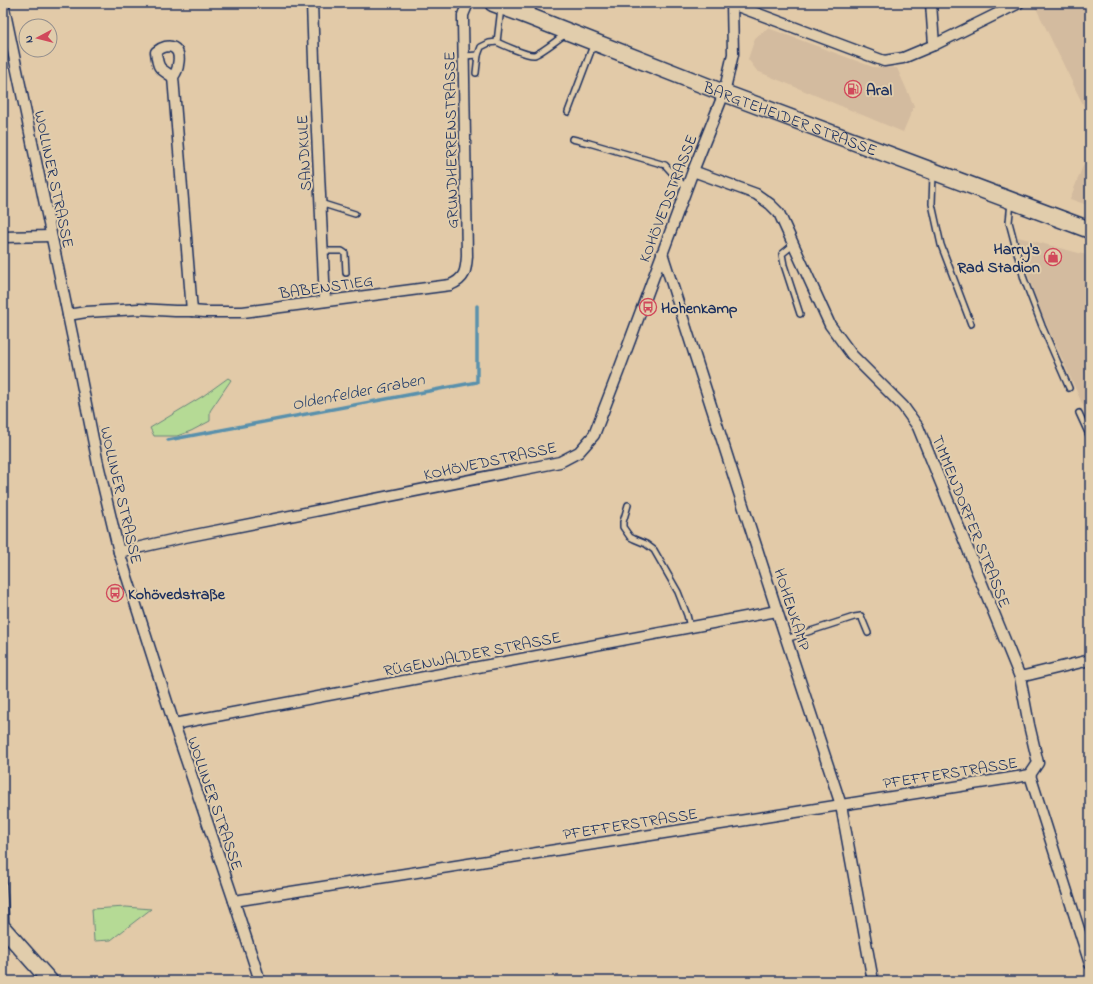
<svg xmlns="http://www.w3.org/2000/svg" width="1093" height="984" font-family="'Indie Flower',sans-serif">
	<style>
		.built { fill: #d3bb9f }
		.green { fill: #b5da95; stroke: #68847a }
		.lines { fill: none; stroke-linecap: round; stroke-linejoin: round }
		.stream { stroke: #5990ac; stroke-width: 3.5 }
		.lane-casing { stroke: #1b2f5e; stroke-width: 8 }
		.street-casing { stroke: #1b2f5e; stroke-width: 13 }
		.secondary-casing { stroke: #1b2f5e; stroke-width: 18 }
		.primary-casing { stroke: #1b2f5e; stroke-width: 19 }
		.lane { stroke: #e1cdac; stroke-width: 5 }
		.street { stroke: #e1cdac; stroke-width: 10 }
		.secondary { stroke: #e1cdac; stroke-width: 15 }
		.primary { stroke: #e1cdac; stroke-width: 16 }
		.labels { text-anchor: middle; stroke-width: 4; stroke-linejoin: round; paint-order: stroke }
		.poi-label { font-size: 16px; font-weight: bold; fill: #1b2f5e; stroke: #e1cdac; text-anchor: start }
		.street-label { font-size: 16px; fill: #1b2f5e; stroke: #e1cdac }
		.water-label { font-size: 17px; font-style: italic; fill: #253f6b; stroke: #e1cdac }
	</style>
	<rect width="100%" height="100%" fill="#e2caa8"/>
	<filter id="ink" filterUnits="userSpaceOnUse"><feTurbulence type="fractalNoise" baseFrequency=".025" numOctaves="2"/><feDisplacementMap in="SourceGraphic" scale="8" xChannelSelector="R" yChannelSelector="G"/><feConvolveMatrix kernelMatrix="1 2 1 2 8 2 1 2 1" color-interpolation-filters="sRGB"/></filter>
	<g filter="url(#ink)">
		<g class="built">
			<polygon points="1046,3 1090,3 1090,119 1036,8"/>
			<polygon points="768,28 873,67 897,68 914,106 903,132 757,71 748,59 755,38"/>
			<polygon points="1090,148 1090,206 1070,199"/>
			<polygon points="1018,237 1090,256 1090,421 1036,301"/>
		</g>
		<g class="green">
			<polygon points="228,378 231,380 210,411 210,421 191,431 177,436 154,436 150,428 203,396"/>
			<polygon points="126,907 151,909 111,940 94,941 92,909"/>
		</g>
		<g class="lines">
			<polyline class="stream" points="168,440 477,382 477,306"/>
			<g class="lane-casing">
				<g id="lane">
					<path d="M501,8l-4,34c6,3 31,14 37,13 6,-1 25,-17 32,-21"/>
					<polyline points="464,56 478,55"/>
					<polyline points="476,73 478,55 481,47 489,43 497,42"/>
					<polyline points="568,112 594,43"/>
					<polyline points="572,139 589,143 665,165 686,188"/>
					<polyline points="933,174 932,204 941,245 971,324"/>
					<polyline points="1011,202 1009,222 1024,279 1042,326 1069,388"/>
					<polyline points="320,203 355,214"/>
					<polyline points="793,245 782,254 784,265 800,314"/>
					<polyline points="323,251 342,251 345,253 346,273"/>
					<polyline points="1079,413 1090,437"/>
					<polyline points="628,505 623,522 623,527 630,537 634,539 646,544 654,550 678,592 687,615 690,627"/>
					<polyline points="786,639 854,617 861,616 868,633"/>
					<polyline points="3,873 6,927"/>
				</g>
			</g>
			<g class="street-casing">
				<g id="street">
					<polyline points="3,3 73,339 98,464 119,552 174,724 234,901 260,981"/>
					<polyline points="312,3 315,89 325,301"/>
					<polyline points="931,3 934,45"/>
					<polyline points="732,4 884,61 903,58 934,45 1019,3"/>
					<polyline points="528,16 531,3"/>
					<path d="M173,77c-14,-9 -15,-8 -17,-25 13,-11 26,-5 22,13 0,4 -3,9 -5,12l19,234"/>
					<polyline points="693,171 756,194 770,204 779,213 830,325 852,355 903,406 918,427 1020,677 1029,725 1038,763 1030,775"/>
					<polyline points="3,237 51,236"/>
					<polyline points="662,253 777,611 841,805 873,981"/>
					<path d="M68,315l18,-3 53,-3 36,2h17l13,1h38l207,-27c15,-6 16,-14 17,-29l-4,-235v-6l5,-12"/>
					<polyline points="119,552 185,537 560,462 579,452 594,435 619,370 693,171 724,93 733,54 732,3"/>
					<polyline points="1020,677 1090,660"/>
					<polyline points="174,724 777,611"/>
					<polyline points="1030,775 1090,964"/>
					<polyline points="234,901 1030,775"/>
				</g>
			</g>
			<g class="secondary-casing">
				<polyline id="secondary" points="3,928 50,981"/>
			</g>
			<g class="primary-casing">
				<g id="primary">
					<path id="s1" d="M493,3l35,13 196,77 366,137"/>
				</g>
			</g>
			<use href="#lane" class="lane"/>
			<use href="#street" class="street"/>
			<use href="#secondary" class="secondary"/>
			<use href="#primary" class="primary"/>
		</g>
	</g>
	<defs>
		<g id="fuel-ring" transform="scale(0.9)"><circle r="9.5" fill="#e1cdac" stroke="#d1495b" stroke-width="1.5"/><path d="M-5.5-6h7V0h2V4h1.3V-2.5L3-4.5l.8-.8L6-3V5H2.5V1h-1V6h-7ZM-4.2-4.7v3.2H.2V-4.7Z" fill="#d1495b"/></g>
		<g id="shop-ring" transform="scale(0.9)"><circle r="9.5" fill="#e1cdac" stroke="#d1495b" stroke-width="1.5"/><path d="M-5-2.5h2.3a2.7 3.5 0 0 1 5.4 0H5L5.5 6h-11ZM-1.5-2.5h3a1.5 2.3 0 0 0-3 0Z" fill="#d1495b"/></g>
		<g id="bus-ring" transform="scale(0.9)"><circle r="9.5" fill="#e1cdac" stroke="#d1495b" stroke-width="1.5"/><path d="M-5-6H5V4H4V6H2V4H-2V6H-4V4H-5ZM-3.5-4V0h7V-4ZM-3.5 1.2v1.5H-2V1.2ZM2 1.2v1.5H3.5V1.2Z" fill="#d1495b"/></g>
	</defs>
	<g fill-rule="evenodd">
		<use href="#fuel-ring" x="853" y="89"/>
		<use href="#shop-ring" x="1053" y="257"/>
		<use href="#bus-ring" x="648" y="307"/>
		<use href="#bus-ring" x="115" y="593"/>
	</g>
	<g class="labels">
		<g class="poi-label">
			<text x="866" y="95">Aral</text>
			<text x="1040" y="254" text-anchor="end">Harry's<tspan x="1040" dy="18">Rad Stadion</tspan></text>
			<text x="661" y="313">Hohenkamp</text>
			<text x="128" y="599">Kohövedstraße</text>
		</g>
		<g class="street-label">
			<text dy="6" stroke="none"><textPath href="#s1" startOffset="319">BARGTEHEIDER STRASSE</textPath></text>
			<text transform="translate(450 140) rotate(-91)" y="6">GRUNDHERRENSTRASSE</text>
			<text transform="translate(303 153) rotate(-93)" y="6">SANDKULE</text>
			<text transform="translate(55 179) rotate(78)" y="6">WOLLINER STRASSE</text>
			<text transform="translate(667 198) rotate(-69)" y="6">KOHÖVEDSTRASSE</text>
			<text transform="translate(326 286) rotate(-8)" y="6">BABENSTIEG</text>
			<text transform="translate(490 460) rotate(-12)" y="6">KOHÖVEDSTRASSE</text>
			<text transform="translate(122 495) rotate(77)" y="6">WOLLINER STRASSE</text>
			<text transform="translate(972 521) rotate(68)" y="6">TIMMENDORFER STRASSE</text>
			<text transform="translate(793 609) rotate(72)" y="6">HOHENKAMP</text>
			<text transform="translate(472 653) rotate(-11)" y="6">RÜGENWALDER STRASSE</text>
			<text transform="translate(950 772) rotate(-9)" y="6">PFEFFERSTRASSE</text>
			<text transform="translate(216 803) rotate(71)" y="6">WOLLINER STRASSE</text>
			<text transform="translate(630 823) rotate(-9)" y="6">PFEFFERSTRASSE</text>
		</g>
		<g class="water-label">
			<text transform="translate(358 391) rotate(-11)" y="6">Oldenfelder Graben</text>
		</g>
	</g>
	<rect width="1093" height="984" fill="none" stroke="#e1cdac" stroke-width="16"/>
	<rect x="8" y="8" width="1077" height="968" fill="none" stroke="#1b2f5e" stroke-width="1.5" filter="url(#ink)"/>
	<g transform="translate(38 38) rotate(263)"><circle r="19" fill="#e1cdac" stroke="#928e8d"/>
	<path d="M0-3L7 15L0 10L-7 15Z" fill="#d1495b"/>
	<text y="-6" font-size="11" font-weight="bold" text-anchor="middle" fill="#1b2f5e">N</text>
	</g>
</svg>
